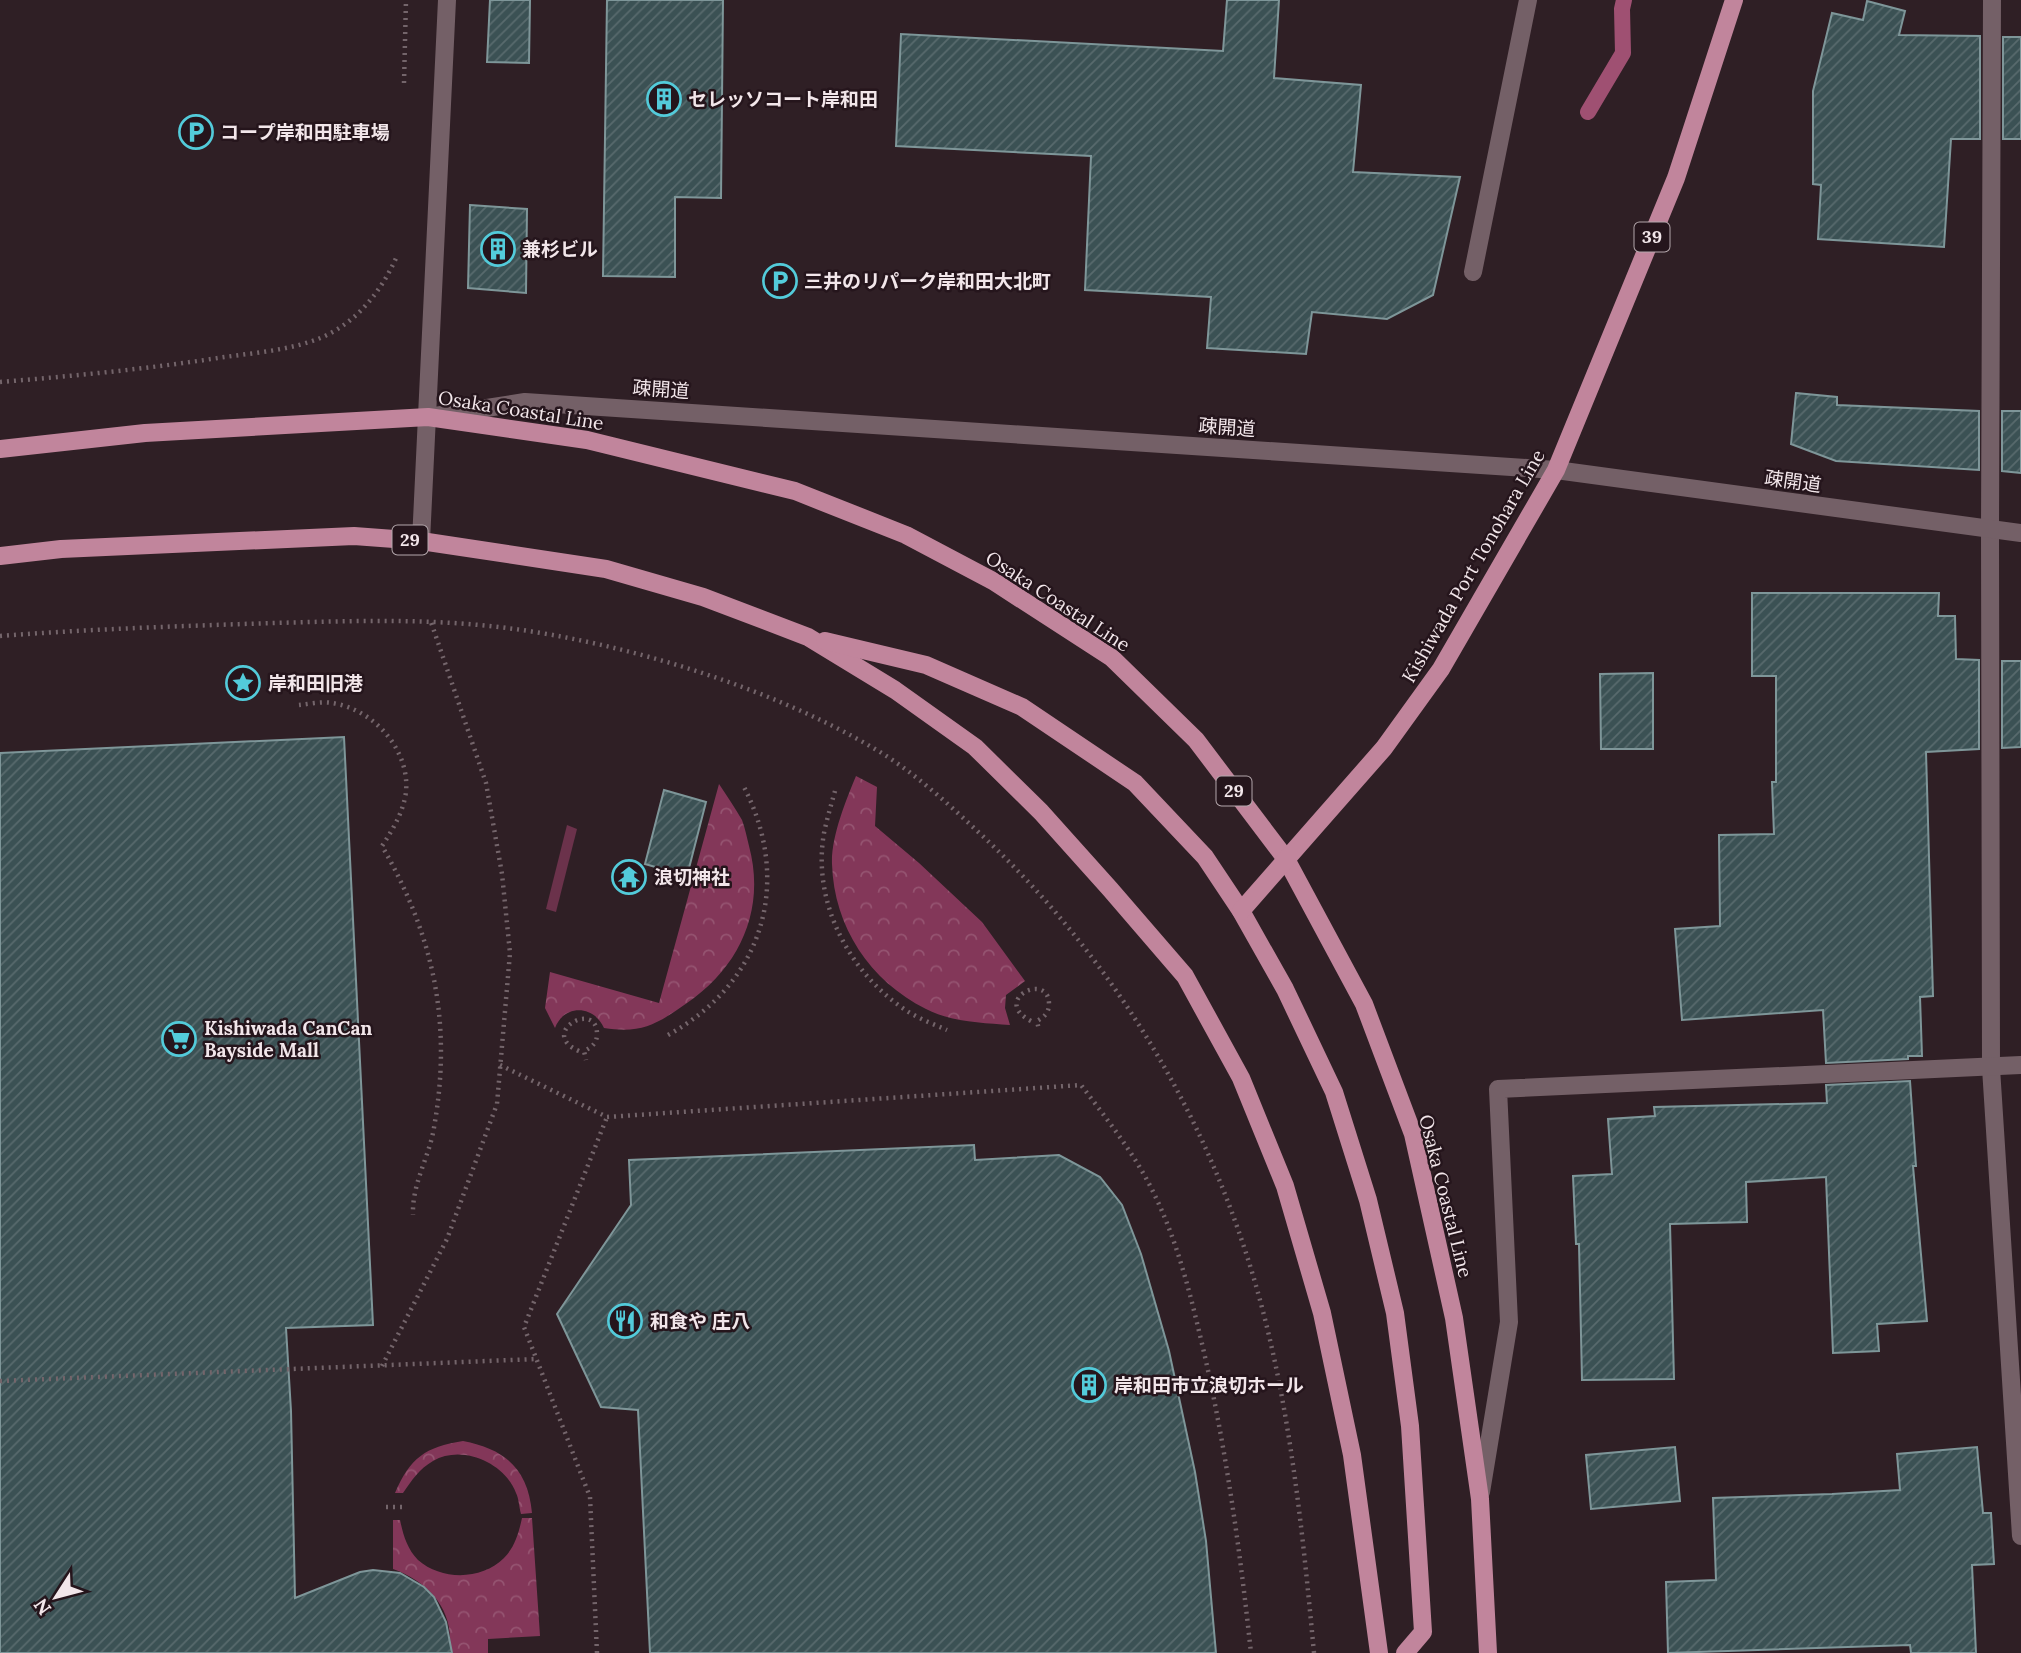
<svg xmlns="http://www.w3.org/2000/svg" width="2021" height="1653" font-family="Lora,'Noto Sans JP',serif">
	<style>
		.forest { fill: url(#forest-crowns) }
		.green { fill: #6b324b }
		.lines { fill: none; stroke-linecap: round; stroke-linejoin: round }
		.stream { stroke: #9f5072; stroke-width: 16 }
		.building { fill: url(#building-hatch); stroke: #7e9699; stroke-width: 2 }
		.path { stroke: #74656b; stroke-width: 4.5; stroke-dasharray: 2 5; stroke-linecap: butt }
		.minor { stroke: #746067; stroke-width: 18 }
		.tertiary { stroke: #746067; stroke-width: 18 }
		.primary { stroke: #c1859c; stroke-width: 18 }
		.labels { text-anchor: middle; stroke-width: 5; stroke-linejoin: round; paint-order: stroke }
		.shield { fill: #25151c; stroke: #b4a7ac; stroke-width: 2 }
		.shield-label { font-size: 18px; font-weight: bold; fill: #f2e6ea }
		.poi-label { font-size: 19px; font-weight: bold; fill: #f2e6ea; stroke: #25151c; text-anchor: start }
		.street-label { font-size: 19px; fill: #f2e6ea; stroke: #25151c }
	</style>
	<defs>
		<pattern id="forest-crowns" width="20" height="18" patternUnits="userSpaceOnUse" patternTransform="scale(1.75)"><rect width="20" height="18" fill="#833759"/><path d="M2 6a3 3 0 1 1 6 0M12 15a3 3 0 1 1 6 0" fill="none" stroke="#955471"/></pattern>
		<pattern id="building-hatch" width="6" height="6" patternUnits="userSpaceOnUse" patternTransform="scale(1.75)"><rect width="6" height="6" fill="#3b5154"/><path d="M-1 1l2-2M0 6l6-6M5 7l2-2" fill="none" stroke="#586a6d"/></pattern>
	</defs>
	<rect width="100%" height="100%" fill="#2f1f25"/>
	<g class="forest">
		<path d="M856,776l21,11 -2,39 44,37 63,59 43,59 -19,14 -1,13 5,17c-27,-2 -59,-3 -84,-16 -56,-28 -92,-82 -94,-145 -1,-27 14,-64 24,-88z"/>
		<path d="M719,784c8,12 16,24 23,36 3,8 5,18 7,26 17,63 -9,121 -62,157 -30,21 -45,31 -83,25 -10,-23 -40,-24 -49,0l-10,-20 5,-36 109,31z"/>
		<path d="M463,1441c42,8 65,28 69,72l-11,1c-2,-7 -2,-15 -5,-21 -11,-30 -54,-49 -83,-32 -14,8 -21,19 -30,32h-8c15,-35 30,-46 68,-52z"/>
		<path d="M522,1518h10l8,118 -52,3v14h-39c7,-41 -19,-71 -56,-84v-49h7c3,14 7,29 18,40 24,21 64,20 86,-2 11,-11 15,-26 18,-40z"/>
	</g>
	<polygon class="green" points="567,825 577,829 556,912 546,909"/>
	<g class="lines">
		<polyline class="stream" points="1588,112 1623,53 1622,9 1624,0"/>
	</g>
	<g class="building">
		<polygon points="490,0 530,0 529,63 487,62"/>
		<polygon points="607,0 723,0 721,198 675,197 675,277 603,276"/>
		<polygon points="1227,0 1279,0 1274,78 1361,85 1353,172 1460,177 1433,295 1387,319 1312,312 1306,354 1207,348 1211,297 1085,290 1091,156 896,146 901,34 1223,51"/>
		<polygon points="1867,1 1905,11 1899,35 1980,36 1980,139 1951,139 1944,247 1818,239 1821,185 1813,184 1813,91 1832,13 1863,20"/>
		<rect x="2003" y="37" width="18" height="102"/>
		<polygon points="470,205 527,209 526,293 468,288"/>
		<polygon points="1796,393 1837,397 1837,405 1979,411 1979,470 1836,461 1791,444"/>
		<polygon points="2002,411 2021,411 2021,473 2002,471"/>
		<polygon points="1752,593 1939,593 1938,616 1955,616 1956,659 1979,660 1979,749 1926,752 1933,996 1920,997 1922,1056 1908,1056 1908,1059 1826,1063 1823,1010 1682,1020 1675,929 1720,926 1719,835 1774,834 1772,782 1776,782 1776,676 1752,676"/>
		<polygon points="2002,661 2021,661 2021,747 2002,748"/>
		<polygon points="1653,673 1653,749 1601,749 1600,674"/>
		<polygon points="344,737 373,1325 286,1328 291,1411 295,1598 360,1572 373,1570 400,1573 424,1587 434,1597 446,1622 452,1653 0,1653 0,753"/>
		<polygon points="664,790 706,802 687,876 645,864"/>
		<polygon points="1910,1081 1916,1166 1913,1166 1927,1321 1877,1324 1879,1351 1833,1353 1826,1177 1746,1182 1747,1222 1670,1224 1674,1379 1582,1380 1579,1244 1576,1244 1573,1176 1612,1174 1608,1119 1655,1116 1654,1107 1827,1103 1826,1085"/>
		<polygon points="974,1145 975,1160 1059,1155 1100,1177 1122,1205 1141,1254 1169,1351 1195,1472 1206,1541 1216,1653 650,1653 638,1410 601,1407 557,1314 631,1205 629,1160"/>
		<polygon points="1675,1447 1680,1501 1591,1509 1586,1455"/>
		<polygon points="1977,1447 1983,1513 1991,1513 1994,1564 1972,1565 1976,1653 1911,1653 1910,1645 1668,1653 1666,1582 1716,1580 1713,1498 1832,1494 1900,1490 1897,1454"/>
	</g>
	<g class="lines">
		<g class="path">
			<polyline points="404,83 406,0"/>
			<path d="M0,382c73,-6 146,-13 218,-24 33,-5 68,-7 100,-19 38,-15 63,-47 79,-83"/>
			<path d="M0,636c91,-7 182,-10 273,-13 78,-2 156,-5 234,5 119,15 265,60 368,121 36,21 69,51 99,79 123,113 215,255 268,413 45,132 59,274 72,412"/>
			<path d="M299,705c10,-1 23,-4 33,-2 41,6 78,46 74,89 -3,21 -13,37 -24,54 53,92 71,181 51,287 -6,28 -21,52 -20,82"/>
			<path d="M835,791c-4,14 -8,28 -11,42 -12,68 24,138 80,176 13,9 29,15 43,21"/>
			<path d="M1031,1021c-41,-21 18,-50 18,-17 0,9 -5,13 -12,17l2,9"/>
			<path d="M668,1035c95,-52 125,-152 76,-248"/>
			<path d="M579,1051c-42,-18 18,-52 18,-17 0,9 -5,13 -13,17l2,9"/>
			<path d="M500,1065l107,52 474,-32c28,37 57,73 76,115 22,47 34,97 46,148 23,100 37,202 48,305"/>
			<polyline points="382,1366 447,1239 497,1104 510,953 502,874 486,783 431,622"/>
			<polyline points="0,1381 536,1359"/>
			<polyline points="386,1507 406,1507"/>
			<polyline points="597,1653 590,1497 524,1327 607,1117"/>
		</g>
		<g class="minor">
			<polyline points="1992,0 1990,530 1991,1068 2021,1536"/>
			<polyline points="1473,272 1528,0"/>
			<polyline points="421,541 447,0"/>
			<polyline points="1481,1492 1509,1322 1498,1089 2021,1065"/>
		</g>
		<polyline class="tertiary" points="435,416 525,402 1556,470 2021,533"/>
		<g class="primary">
			<polyline points="0,449 145,433 428,417 587,440 795,491 906,535 993,581 1112,658 1196,740 1286,859 1364,1004 1413,1134 1454,1318 1480,1499 1488,1653"/>
			<polyline points="0,556 61,549 354,536 421,541 606,569 703,597 808,637 895,690 975,747 1041,812 1110,889 1185,976 1241,1078 1285,1186 1322,1313 1352,1455 1379,1653"/>
			<polyline points="825,641 926,665 1022,707 1135,783 1205,857 1241,911 1285,989 1334,1092 1368,1200 1395,1313 1410,1426 1423,1632 1405,1653"/>
			<polyline points="1241,911 1384,748 1441,669 1556,470 1676,178 1734,0"/>
		</g>
	</g>
	<defs>
		<g id="building-ring" transform="scale(1.75)"><circle r="9.5" fill="#25151c" stroke="#53cbda" stroke-width="1.5"/><path d="M-4-6H4V6H1V3H-1V6H-4ZM-2.5-4.3h1.7v1.8h-1.7ZM.8-4.3h1.7v1.8H.8ZM-2.5-1h1.7V.8h-1.7ZM.8-1h1.7V.8H.8Z" fill="#53cbda"/></g>
		<g id="parking-ring" transform="scale(1.75)"><circle r="9.5" fill="#25151c" stroke="#53cbda" stroke-width="1.5"/><path d="M-3.5-5.5H1a3.5 3.5 0 0 1 0 7H-1V5.5H-3.5ZM-1-3.4V-.6H.8a1.4 1.4 0 0 0 0-2.8Z" fill="#53cbda"/></g>
		<g id="sight-ring" transform="scale(1.75)"><circle r="9.5" fill="#25151c" stroke="#53cbda" stroke-width="1.5"/><path d="M0-6L1.8-2.2L6-1.7L2.9 1.2L3.7 5.4L0 3.3L-3.7 5.4L-2.9 1.2L-6-1.7L-1.8-2.2Z" fill="#53cbda"/></g>
		<g id="temple-ring" transform="scale(1.75)"><circle r="9.5" fill="#25151c" stroke="#53cbda" stroke-width="1.5"/><path d="M0-6L5-2H3V0L6.5 2.5H4V6H1.5V3h-3V6H-4V2.5H-6.5L-3 0V-2H-5Z" fill="#53cbda"/></g>
		<g id="supermarket-ring" transform="scale(1.75)"><circle r="9.5" fill="#25151c" stroke="#53cbda" stroke-width="1.5"/><path d="M-6-5.5h2.5l.6 2H6L4.5 2H-2.5L-4.4-4H-6ZM-1.5 3.2a1.3 1.3 0 1 0 .1 0ZM3 3.2a1.3 1.3 0 1 0 .1 0Z" fill="#53cbda"/></g>
		<g id="restaurant-ring" transform="scale(1.75)"><circle r="9.5" fill="#25151c" stroke="#53cbda" stroke-width="1.5"/><path d="M-5-6h1v4h1v-4h1v4h1v-4h1v5L-1.5 .5V6h-2V.5L-5-1ZM5-6V6H3V1.5H1.5Q1.5-4 5-6Z" fill="#53cbda"/></g>
	</defs>
	<g fill-rule="evenodd">
		<use href="#building-ring" x="664" y="99"/>
		<use href="#parking-ring" x="196" y="132"/>
		<use href="#building-ring" x="498" y="249"/>
		<use href="#parking-ring" x="780" y="281"/>
		<use href="#sight-ring" x="243" y="683"/>
		<use href="#temple-ring" x="629" y="877"/>
		<use href="#supermarket-ring" x="179" y="1039"/>
		<use href="#restaurant-ring" x="625" y="1321"/>
		<use href="#building-ring" x="1089" y="1385"/>
	</g>
	<g class="labels">
		<g class="shield">
			<rect x="1634.5" y="222.5" width="35" height="29" rx="5"/>
			<rect x="392.5" y="525.5" width="35" height="29" rx="5"/>
			<rect x="1216.5" y="776.5" width="35" height="29" rx="5"/>
		</g>
		<g class="shield-label">
			<text x="1652" y="243">39</text>
			<text x="410" y="546">29</text>
			<text x="1234" y="797">29</text>
		</g>
		<g class="poi-label">
			<text x="688" y="106">セレッソコート岸和田</text>
			<text x="220" y="139">コープ岸和田駐車場</text>
			<text x="522" y="256">兼杉ビル</text>
			<text x="804" y="288">三井のリパーク岸和田大北町</text>
			<text x="268" y="690">岸和田旧港</text>
			<text x="654" y="884">浪切神社</text>
			<text x="204" y="1035">Kishiwada CanCan<tspan x="204" dy="22">Bayside Mall</tspan></text>
			<text x="650" y="1328">和食や 庄八</text>
			<text x="1114" y="1392">岸和田市立浪切ホール</text>
		</g>
		<g class="street-label">
			<text transform="translate(661 389) rotate(4)" y="7">疎開道</text>
			<text transform="translate(521 410) rotate(9)" y="7">Osaka Coastal Line</text>
			<text transform="translate(1227 427) rotate(4)" y="7">疎開道</text>
			<text transform="translate(1793 481) rotate(8)" y="7">疎開道</text>
			<text transform="translate(1473 566) rotate(-60)" y="7">Kishiwada Port Tonohara Line</text>
			<text transform="translate(1058 601) rotate(33)" y="7">Osaka Coastal Line</text>
			<text transform="translate(1446 1196) rotate(76)" y="7">Osaka Coastal Line</text>
		</g>
	</g>
	<g transform="translate(56 1597) rotate(234)" stroke="#25151c" stroke-width="5" paint-order="stroke">
	<path d="M0-5L12 26L0 18L-12 26Z" fill="#f2e6ea"/>
	<text y="-10" font-size="19" font-weight="bold" text-anchor="middle" fill="#f2e6ea">N</text>
	</g>
</svg>
